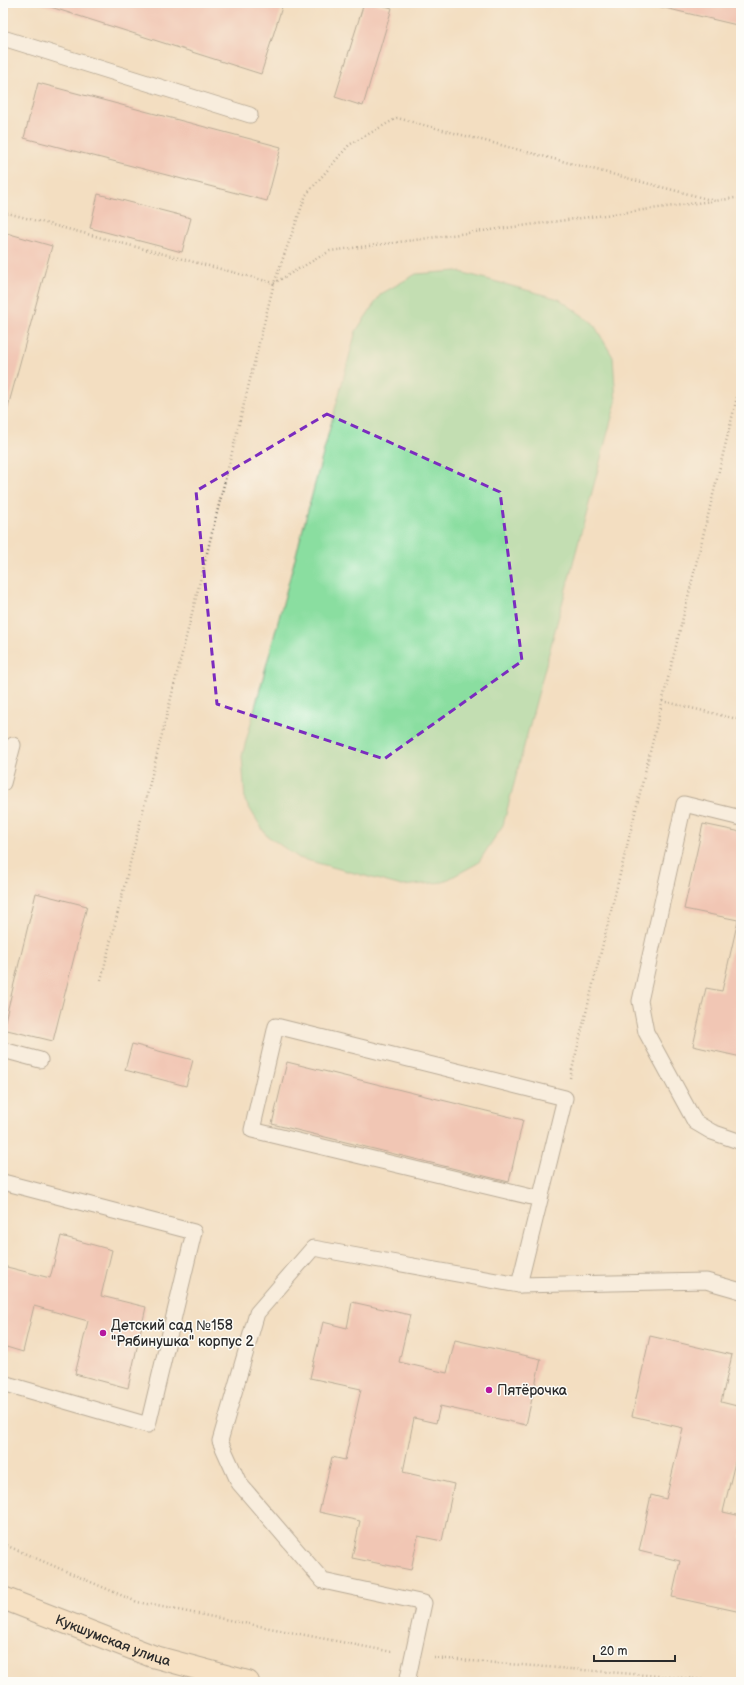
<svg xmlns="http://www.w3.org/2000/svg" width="744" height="1685" font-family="'Balsamiq Sans',sans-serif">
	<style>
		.green { fill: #8adea0; stroke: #5a8466 }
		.building { fill: #f0a9a4 }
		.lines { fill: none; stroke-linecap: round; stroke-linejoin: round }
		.lane-casing { stroke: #716a60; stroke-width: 17 }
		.secondary-casing { stroke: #716a60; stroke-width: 24 }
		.path { stroke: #716a60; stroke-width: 2.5; stroke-dasharray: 1 3; stroke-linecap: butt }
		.lane { stroke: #fff; stroke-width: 15 }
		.secondary { stroke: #fde5c5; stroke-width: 22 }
		.marked { fill: none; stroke: #7b2cbf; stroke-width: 3; stroke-dasharray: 8 5; stroke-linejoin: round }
		.poi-dot { fill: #b5179e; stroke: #fdfcf7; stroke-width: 1.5 }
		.labels { text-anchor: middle; stroke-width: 3; stroke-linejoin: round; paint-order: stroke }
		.poi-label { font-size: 14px; fill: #2b2b2b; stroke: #fdfcf7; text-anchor: start }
		.street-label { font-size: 14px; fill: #2b2b2b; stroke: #fdfcf7 }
	</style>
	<rect width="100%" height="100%" fill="#fdfcf7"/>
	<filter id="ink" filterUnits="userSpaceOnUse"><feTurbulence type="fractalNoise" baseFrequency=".025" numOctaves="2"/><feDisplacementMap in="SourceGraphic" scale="8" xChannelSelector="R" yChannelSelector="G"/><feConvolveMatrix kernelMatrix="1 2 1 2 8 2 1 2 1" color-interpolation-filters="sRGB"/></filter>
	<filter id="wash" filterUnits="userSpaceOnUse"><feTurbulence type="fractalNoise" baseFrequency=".012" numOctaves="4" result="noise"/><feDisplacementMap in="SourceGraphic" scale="16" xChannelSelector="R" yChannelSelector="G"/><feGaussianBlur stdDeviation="0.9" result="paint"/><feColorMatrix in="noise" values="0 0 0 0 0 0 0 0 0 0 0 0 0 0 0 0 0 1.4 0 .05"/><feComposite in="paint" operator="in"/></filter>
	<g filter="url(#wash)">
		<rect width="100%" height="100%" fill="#f3dec1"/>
		<polygon class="green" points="457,271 559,299 593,323 613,357 616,402 503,825 478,863 443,882 402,886 299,858 266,835 245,801 242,756 356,331 381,294 416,274"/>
		<g id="blocks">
			<g class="building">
				<polygon points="38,3 270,3 282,7 261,74"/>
				<polygon points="364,3 374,3 392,8 363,106 335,97"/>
				<polygon points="741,3 741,26 648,4 648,3"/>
				<polygon points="38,83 281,147 267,201 24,138"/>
				<polygon points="98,194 191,218 182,252 90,228"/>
				<polygon points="3,232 52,246 3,425"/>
				<polygon points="703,824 741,832 741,1057 693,1046 706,988 722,991 738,920 684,909"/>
				<polygon points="36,893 87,906 53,1041 3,1029"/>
				<polygon points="132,1044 193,1060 186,1086 125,1070"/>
				<polygon points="287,1062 523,1120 509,1182 272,1124"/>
				<polygon points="61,1236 112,1250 101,1296 146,1307 128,1388 75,1374 88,1321 34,1306 23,1352 3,1346 3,1266 50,1278"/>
				<polygon points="352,1302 410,1315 399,1362 447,1373 455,1340 541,1359 526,1425 440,1406 436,1423 414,1418 403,1472 454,1484 442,1541 418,1536 411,1570 352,1558 360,1521 319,1512 332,1457 345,1460 361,1389 310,1378 323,1322 347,1328"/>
				<polygon points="650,1336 732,1355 721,1402 741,1407 741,1459 736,1458 723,1512 741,1516 741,1612 672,1597 680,1561 639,1551 651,1495 666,1499 683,1428 632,1416"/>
			</g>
		</g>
	</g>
	<g filter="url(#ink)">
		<use href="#blocks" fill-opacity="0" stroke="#716a60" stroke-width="1"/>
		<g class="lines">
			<g class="lane-casing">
				<g id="lane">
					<polyline points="3,38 250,115"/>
					<polyline points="3,783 13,745"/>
					<polyline points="741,818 684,804 640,1001 646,1032 695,1122 712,1132 741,1142"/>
					<polyline points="3,1050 40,1060"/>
					<polyline points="3,1182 194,1232 148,1425 3,1383"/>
					<polyline points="519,1285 565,1098 276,1026 252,1130 540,1199"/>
					<polyline points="407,1682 424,1603 323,1581 239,1483 220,1441 257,1313 313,1248 519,1285 706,1281 741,1291"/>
				</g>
			</g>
			<g class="secondary-casing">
				<g id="secondary">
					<path id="s1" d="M3,1598l149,58 96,26"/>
				</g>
			</g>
			<g class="path">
				<polyline points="3,212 274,283 330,251 712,201"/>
				<polyline points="662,701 741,720"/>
				<polyline points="101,980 274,283 306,195 349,145 397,118 715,201 741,197"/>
				<polyline points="570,1078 741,381"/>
				<polyline points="3,1544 137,1602 392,1652"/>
				<polyline points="434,1658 733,1682"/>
			</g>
			<use href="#lane" class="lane"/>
			<use href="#secondary" class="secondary"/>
		</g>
	</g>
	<path d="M0 0H744V1685H0ZM327,414l173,78 22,169 -138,98 -167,-55 -21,-213z" fill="#f3dec1" fill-opacity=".55" fill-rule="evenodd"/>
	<path class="marked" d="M327,414l173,78 22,169 -138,98 -167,-55 -21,-213z"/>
	<g class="poi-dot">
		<circle cx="103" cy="1333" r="4"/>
		<circle cx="489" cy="1390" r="4"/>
	</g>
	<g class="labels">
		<g class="poi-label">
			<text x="111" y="1330">Детский сад №158<tspan x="111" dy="16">"Рябинушка" корпус 2</tspan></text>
			<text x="497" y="1395">Пятёрочка</text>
		</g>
		<g class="street-label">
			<text dy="5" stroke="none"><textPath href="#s1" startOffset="118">Кукшумская улица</textPath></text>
		</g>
	</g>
	<rect width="744" height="1685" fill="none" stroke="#fdfcf7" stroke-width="16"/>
	<path d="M594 1655v6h81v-6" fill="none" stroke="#2b2b2b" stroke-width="2"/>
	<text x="600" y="1655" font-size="12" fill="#2b2b2b" stroke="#fdfcf7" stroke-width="3" paint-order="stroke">20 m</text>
</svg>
